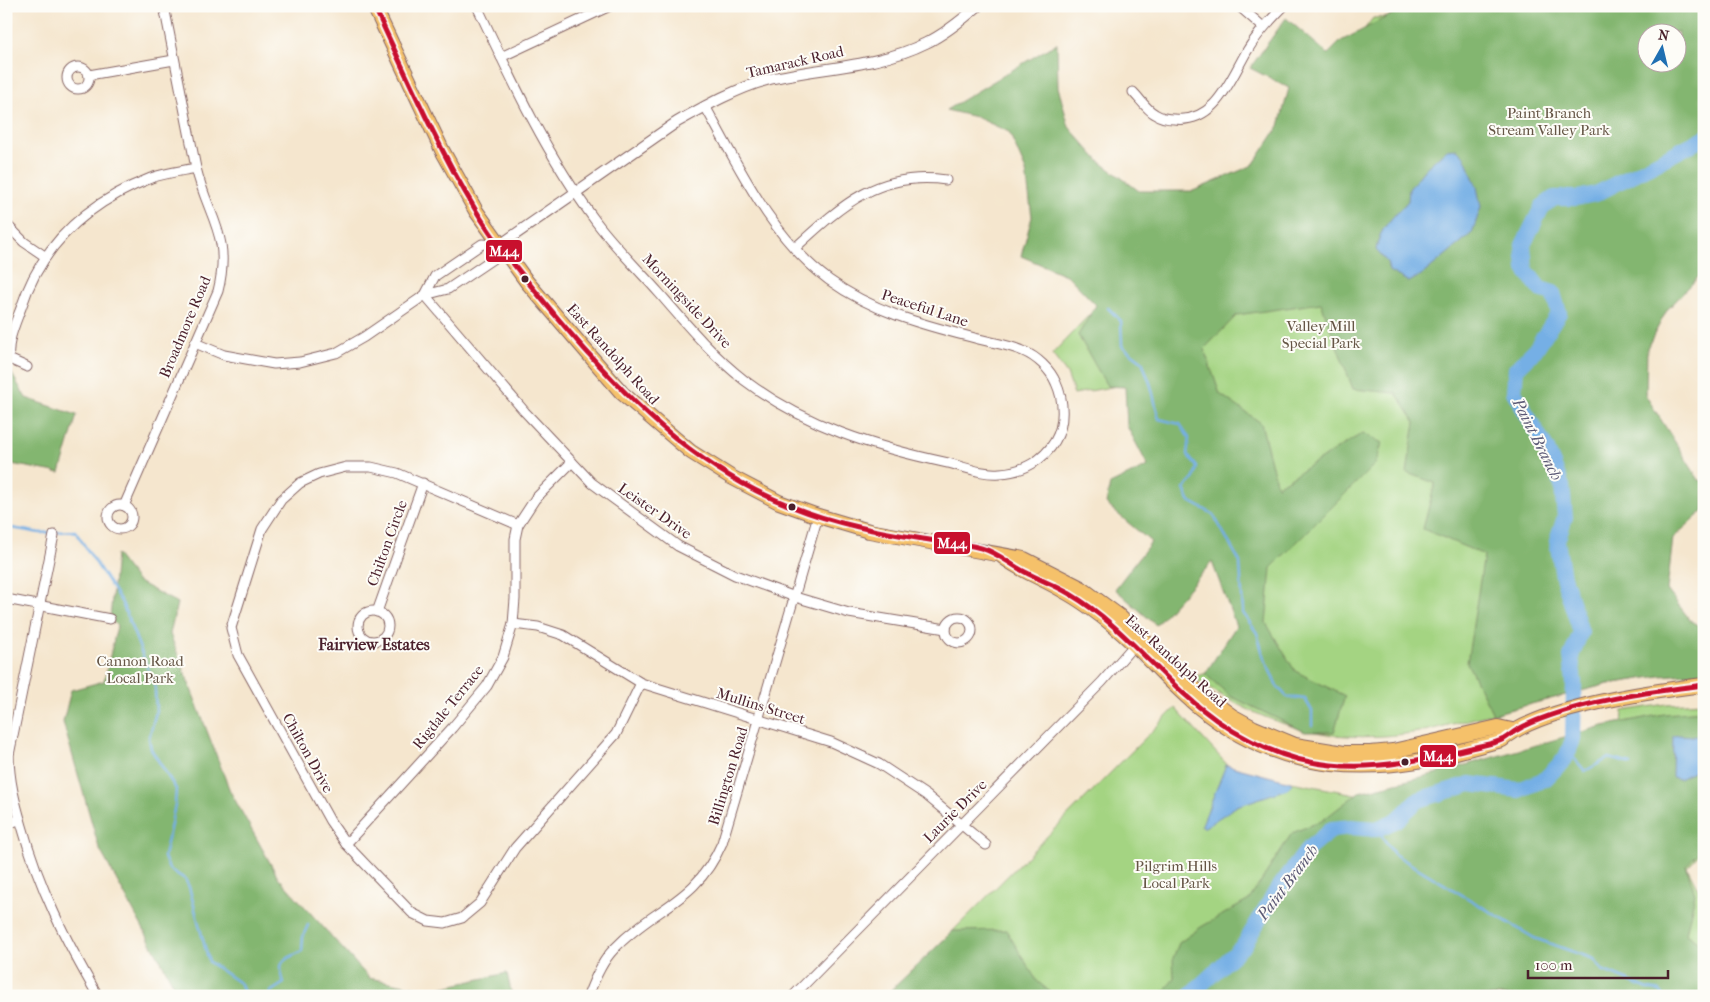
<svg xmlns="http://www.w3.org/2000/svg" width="1710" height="1002" font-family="'IM FELL French Canon',serif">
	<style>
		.green { fill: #a4d482; stroke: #777a56; fill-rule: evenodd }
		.forest { fill: #83b670; stroke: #666a4e; fill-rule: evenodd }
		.water { fill: #74afe5; stroke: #5f6788 }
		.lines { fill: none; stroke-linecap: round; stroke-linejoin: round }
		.stream { stroke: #74afe5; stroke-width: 2.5 }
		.river { stroke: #74afe5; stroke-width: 16 }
		.minor-casing { stroke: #866564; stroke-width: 11 }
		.tertiary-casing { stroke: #866564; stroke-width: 12 }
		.primary-casing { stroke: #866564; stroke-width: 16 }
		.minor { stroke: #fff; stroke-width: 9 }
		.tertiary { stroke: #fff; stroke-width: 10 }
		.primary { stroke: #f5c16b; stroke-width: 14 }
		.bus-1-casing { stroke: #fdfcf7; stroke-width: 9 }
		.bus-1 { stroke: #c8102e; stroke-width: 5 }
		.bus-dot { fill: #4a1f2b; stroke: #fdfcf7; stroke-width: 2 }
		.labels { text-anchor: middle; stroke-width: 4; stroke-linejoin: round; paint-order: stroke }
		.street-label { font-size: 15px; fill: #4a1f2b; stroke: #fdfcf7 }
		.park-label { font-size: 15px; fill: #655545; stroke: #fdfcf7 }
		.water-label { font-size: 16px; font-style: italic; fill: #5b5975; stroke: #fdfcf7 }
		.neighbourhood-label { font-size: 16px; font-weight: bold; fill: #4a1f2b; stroke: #fdfcf7 }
		.line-badge { stroke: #fdfcf7; stroke-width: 2 }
		.badge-label { font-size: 14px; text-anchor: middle; font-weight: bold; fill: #fff }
	</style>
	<rect width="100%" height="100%" fill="#fdfcf7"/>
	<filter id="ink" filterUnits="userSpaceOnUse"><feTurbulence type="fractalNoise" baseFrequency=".02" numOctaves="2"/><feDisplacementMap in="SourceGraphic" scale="10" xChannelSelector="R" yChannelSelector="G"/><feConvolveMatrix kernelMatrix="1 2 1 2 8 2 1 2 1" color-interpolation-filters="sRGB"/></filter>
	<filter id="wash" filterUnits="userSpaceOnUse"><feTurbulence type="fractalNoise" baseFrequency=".0096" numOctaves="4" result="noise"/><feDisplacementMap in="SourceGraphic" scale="20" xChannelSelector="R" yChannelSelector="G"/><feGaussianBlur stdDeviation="1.12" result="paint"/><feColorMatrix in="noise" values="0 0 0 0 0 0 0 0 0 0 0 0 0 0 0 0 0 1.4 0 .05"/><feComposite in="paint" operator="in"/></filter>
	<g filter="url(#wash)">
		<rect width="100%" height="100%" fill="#f5e6ce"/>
		<g class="green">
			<path d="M1704,6l-61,311 2,361 -37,6 -179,46c-91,18 -161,-1 -236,-53l65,-18 -115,-278 -69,13 -7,-20 -15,-20 56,-59 142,-127 60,-72 -49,-44 25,-32 49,47 38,-49zM1648,32h30v30h-30z"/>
			<polygon points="1704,702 1704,849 1687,867 1704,901 1704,996 888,996 1175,708 1233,771 1418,806 1620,759 1623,711 1667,704"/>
		</g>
		<g class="forest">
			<path d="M1408,6h296v265l-37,39 -20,38 -1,48 53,84 5,1v29l-31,28 -6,52 24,31 13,8v44l-44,3 -52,8 -115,30 -26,-51 17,-108 -61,-26 12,-46 -28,-10 8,-51 -19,-29 -43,-4 -32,-86 -84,12 -33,34 16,45 41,29 16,63 86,-53 19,10 -6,20 -105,105 -5,55 29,48 50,25 -11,36h-29l-75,-36 -25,-22 31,-48 -24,-64 -56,63 -41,-36 36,-47 -45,-38 4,-20 38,-18 -21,-40 -2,-39 -18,-1 -29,-51 18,-30 -28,-29 -47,-20 11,-39 -6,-46 -17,-39 -33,-15 -30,-7 111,-67 1,44 11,40 30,34 40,30h54l60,-26 26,-39 10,-38 -39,-20 36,-50 42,36 13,-13zM1648,32h30v30h-30z"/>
			<polygon points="6,364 26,398 77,415 60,473 6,463"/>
			<polygon points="116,554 137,581 177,603 170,634 230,791 278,877 369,978 431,990 507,973 512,996 180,996 99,848 63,722 71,690 104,681 117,626 110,619"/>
			<polygon points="1704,711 1704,847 1686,865 1695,894 1686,934 1704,947 1704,996 1161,996 1174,978 1173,958 1179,943 1201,927 1249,900 1292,833 1323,820 1359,792 1434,774 1603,726 1664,714"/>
			<polygon points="1006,930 1037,981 1055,996 885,996 953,931"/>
		</g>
		<g class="water">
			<path d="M1457,149l7,7 13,31 4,20 -9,26 -49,41 -14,8 -20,-11 -2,-9 -11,-12c3,-23 18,-33 32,-49l1,-12 16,-20 21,-19z"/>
			<polygon points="1680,735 1704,737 1704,767 1679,779 1672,777 1673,736"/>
			<polygon points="1226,765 1291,782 1292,785 1287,789 1237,806 1205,827 1201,827"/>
		</g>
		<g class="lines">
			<g class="stream">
				<polyline points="1108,308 1121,321 1122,346 1142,361 1151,386 1159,419 1180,424 1189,438 1187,454 1197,467 1194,478 1184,489 1189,501 1213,514 1240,562 1243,613 1257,633 1264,658 1277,686 1287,697 1305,699 1312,711 1312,726"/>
				<polyline points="6,527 40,533 75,531 122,603 155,687 156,712 149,738 151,749 176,789 175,805 164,857 169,869 185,879 189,887 209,962 241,984 245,996"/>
				<polyline points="1568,751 1585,771 1609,758 1631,764"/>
				<polyline points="1377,829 1394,854 1534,938 1594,959 1602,970 1648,989 1660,991 1664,996"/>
				<path d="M269,996l1,-4 14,-9c-8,-25 0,-22 18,-32l1,-15 5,-11"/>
			</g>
			<polyline class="river" points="1189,996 1244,945 1275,893 1308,849 1332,829 1351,827 1377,829 1397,820 1418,800 1470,784 1519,790 1545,779 1565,759 1573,740 1574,682 1571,656 1581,632 1563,577 1557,541 1565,517 1562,486 1547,450 1514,392 1516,369 1535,350 1559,313 1553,293 1540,289 1525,269 1523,245 1542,207 1554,198 1576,198 1596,194 1704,138"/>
		</g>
	</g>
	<g filter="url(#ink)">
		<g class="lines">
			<g class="minor-casing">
				<g id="minor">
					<path d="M477,6c35,75 70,150 120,217 19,25 42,47 63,71 26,30 52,61 84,86 61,46 130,67 204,83 16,4 36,12 52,10 23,-1 44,-13 55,-32 10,-17 9,-41 1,-58 -6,-14 -19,-26 -33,-32 -16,-7 -35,-9 -52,-14 -51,-13 -99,-26 -142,-57 -58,-43 -90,-113 -124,-174"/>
					<polyline points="1239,6 1263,27"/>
					<polyline points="501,57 610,6"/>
					<circle cx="78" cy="78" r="11"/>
					<polyline points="89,75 174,60"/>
					<path d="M1133,92c7,7 14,18 22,22 6,4 12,5 19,5 41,5 56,-39 73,-68 10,-17 23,-31 37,-45"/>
					<polyline points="6,224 24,242 46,257"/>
					<path d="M795,248c47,-43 83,-77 151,-68"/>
					<polyline points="425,295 525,412 592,483 678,546 735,575 795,597 849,613 946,629"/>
					<polyline points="195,343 224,355 274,364 300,362 336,353 364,337 425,295 448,289 494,258 500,245 482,244 435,276 425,295"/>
					<path d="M27,367l-18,-8c-2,-18 6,-35 12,-51 21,-65 68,-106 130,-130 14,-5 30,-7 45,-10"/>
					<circle cx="120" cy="517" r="12"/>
					<path d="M124,506l94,-215c14,-56 -10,-73 -22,-123l-32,-162"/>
					<polyline points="518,525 397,473 371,467 346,467 319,474 300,483 281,500 262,529 231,628 238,655 330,821 346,844 412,913 428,921 445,923 462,918 480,903 515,848 616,734 641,683"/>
					<path d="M54,535l-45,220c0,25 6,47 13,71 17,62 44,115 76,170"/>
					<polyline points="6,599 110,619"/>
					<circle cx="373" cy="626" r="15"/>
					<polyline points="377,612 423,483"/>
					<circle cx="959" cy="630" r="13"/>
					<polyline points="513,624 538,627 563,635 641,683 831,742 879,764 926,795 986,845"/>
					<polyline points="6,825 20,819"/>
					<polyline points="346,844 452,728 487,686 503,657 513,624 515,599 515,539 518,525 535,499 572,462"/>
					<path d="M588,996c6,-16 14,-35 26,-47 41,-43 82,-46 108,-106l96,-327"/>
					<polyline points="793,996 1102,682 1135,644"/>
				</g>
			</g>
			<g class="tertiary-casing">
				<path id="tertiary" d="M500,245l177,-123c30,-17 60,-34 93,-43 52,-12 108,-12 156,-36 19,-9 36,-23 52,-37"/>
			</g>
			<g class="primary-casing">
				<g id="primary">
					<polyline points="374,6 442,150 476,211 527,282 622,393 691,452 731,477 779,502 818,516 869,531 1024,559 1081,588 1119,616 1191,686 1232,716 1254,728 1295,745 1344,753 1370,753 1393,751 1498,727 1512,730"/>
					<path d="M1003,557c18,14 39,21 59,33 19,10 36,23 53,37 30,25 54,56 85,81 64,52 136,66 217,53 28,-5 57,-14 85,-21 37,-33 151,-49 202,-55"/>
				</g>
			</g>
			<use href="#minor" class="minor"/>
			<use href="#tertiary" class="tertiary"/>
			<use href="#primary" class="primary"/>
			<g class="bus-1-casing">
				<path id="bus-1" d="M374,6c32,68 62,138 101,203 23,38 52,72 80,106 67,80 140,155 238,192 42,17 86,25 130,32 19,3 39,4 58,9 18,5 28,16 44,24 15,8 30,13 45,22 44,26 76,65 113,99 40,37 92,67 148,72 47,5 95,-6 140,-17 11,-3 23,-4 33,-9 5,-3 9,-7 13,-9 15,-9 31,-14 47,-19 45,-14 93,-20 140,-26"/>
			</g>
			<use href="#bus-1" class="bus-1"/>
		</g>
	</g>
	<g class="bus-dot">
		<circle cx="525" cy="279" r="4.5"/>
		<circle cx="792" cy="507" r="4.5"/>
		<circle cx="1405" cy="762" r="4.5"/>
	</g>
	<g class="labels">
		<g class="street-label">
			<text transform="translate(795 62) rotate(-13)" y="5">Tamarack Road</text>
			<text transform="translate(687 301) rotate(47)" y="5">Morningside Drive</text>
			<text transform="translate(925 308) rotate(18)" y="5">Peaceful Lane</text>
			<text transform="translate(185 327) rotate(-67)" y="5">Broadmore Road</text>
			<text transform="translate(613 354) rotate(48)" y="5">East Randolph Road</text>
			<text transform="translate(655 511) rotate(35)" y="5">Leister Drive</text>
			<text transform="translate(387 543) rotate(-70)" y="5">Chilton Circle</text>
			<text transform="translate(1176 661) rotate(42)" y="5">East Randolph Road</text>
			<text transform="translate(761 706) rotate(17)" y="5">Mullins Street</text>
			<text transform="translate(448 707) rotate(-51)" y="5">Rigdale Terrace</text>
			<text transform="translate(308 753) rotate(61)" y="5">Chilton Drive</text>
			<text transform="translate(728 776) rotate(-73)" y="5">Billington Road</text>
			<text transform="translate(955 811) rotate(-45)" y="5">Laurie Drive</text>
		</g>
		<g class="park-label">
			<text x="1549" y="118">Paint Branch<tspan x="1549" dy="17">Stream Valley Park</tspan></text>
			<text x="1321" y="331">Valley Mill<tspan x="1321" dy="17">Special Park</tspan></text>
			<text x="140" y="666">Cannon Road<tspan x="140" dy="17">Local Park</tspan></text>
			<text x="1176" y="871">Pilgrim Hills<tspan x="1176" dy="17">Local Park</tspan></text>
		</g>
		<g class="water-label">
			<text transform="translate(1538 439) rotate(63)" y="6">Paint Branch</text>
			<text transform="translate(1287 882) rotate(-53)" y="6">Paint Branch</text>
		</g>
		<g class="neighbourhood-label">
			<text x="374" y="650">Fairview Estates</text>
		</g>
	</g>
	<g class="line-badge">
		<rect x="485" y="239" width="38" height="24" rx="5" fill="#c8102e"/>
		<rect x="933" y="531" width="38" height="24" rx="5" fill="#c8102e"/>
		<rect x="1419" y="744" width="38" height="24" rx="5" fill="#c8102e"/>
	</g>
	<g class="badge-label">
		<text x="504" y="256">M44</text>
		<text x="952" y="548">M44</text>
		<text x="1438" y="761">M44</text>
	</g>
	<rect width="1710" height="1002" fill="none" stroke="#fdfcf7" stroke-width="25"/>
	<g transform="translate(1662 48) rotate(8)"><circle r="24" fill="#fdfcf7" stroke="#b5a4a5"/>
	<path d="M0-4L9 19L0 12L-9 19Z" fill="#1f6fb2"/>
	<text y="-8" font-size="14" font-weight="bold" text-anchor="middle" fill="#4a1f2b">N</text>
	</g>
	<path d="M1528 970v8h140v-8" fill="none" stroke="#4a1f2b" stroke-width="2.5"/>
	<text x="1535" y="970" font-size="15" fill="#4a1f2b" stroke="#fdfcf7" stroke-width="4" paint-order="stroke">100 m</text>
</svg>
